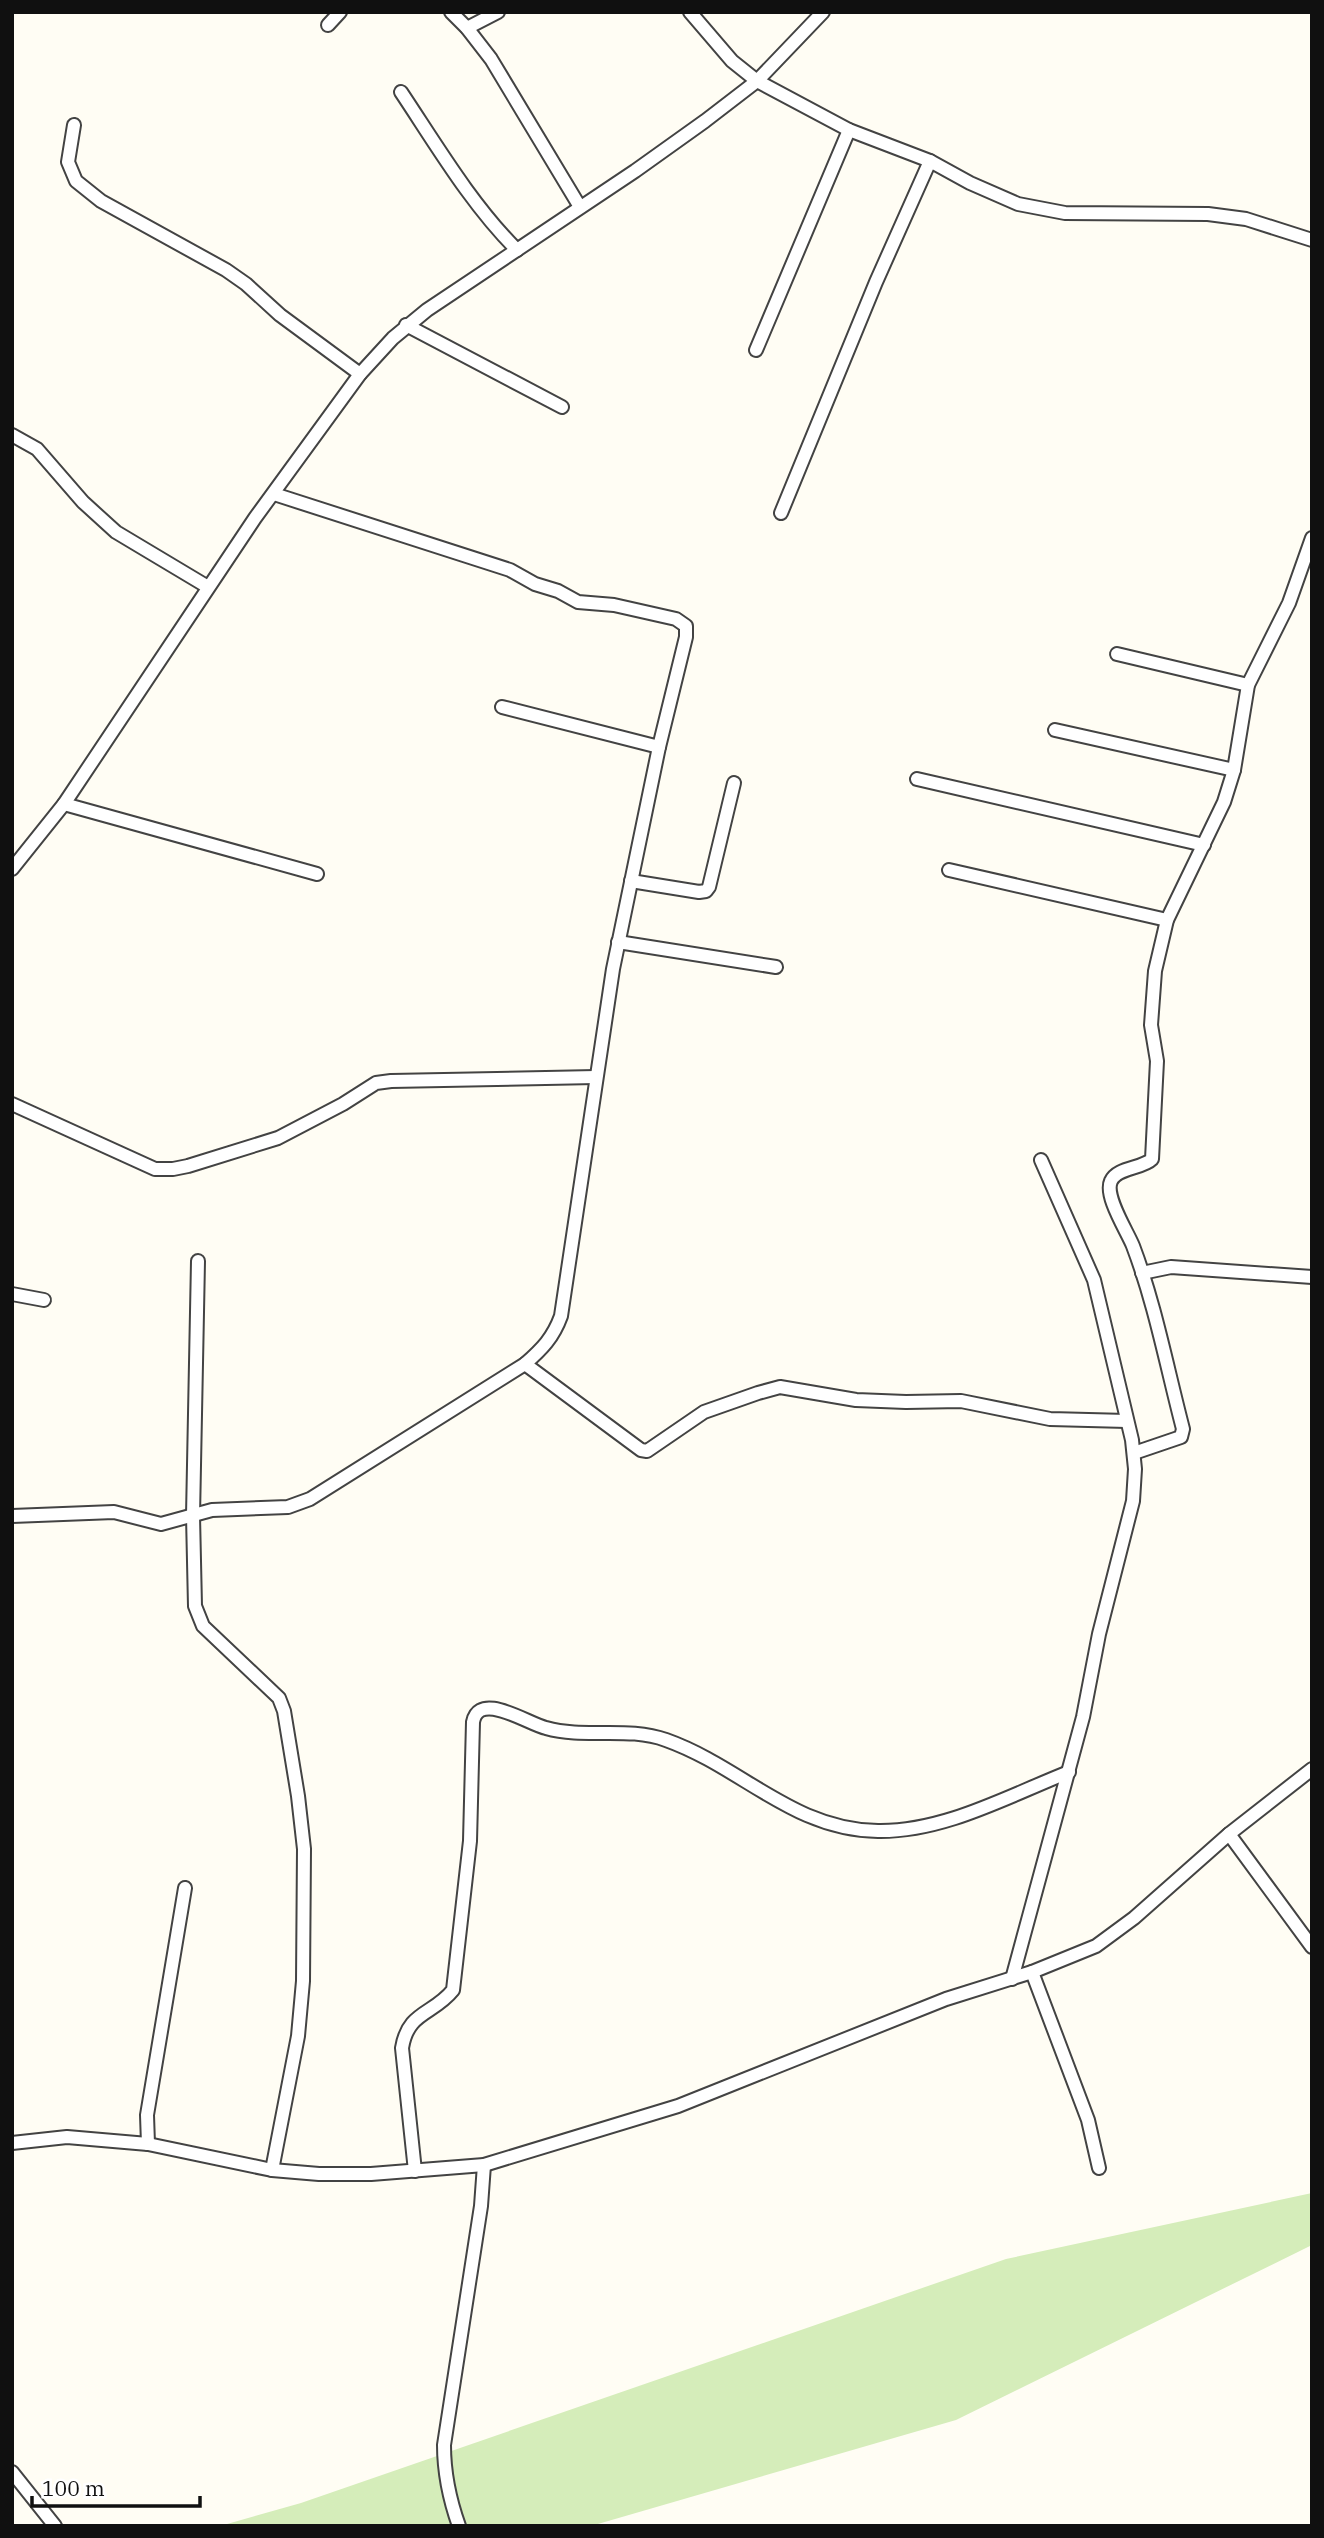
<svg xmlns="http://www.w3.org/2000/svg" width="1324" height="2538" font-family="'IBM Plex Serif',serif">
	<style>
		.green { fill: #d5edba }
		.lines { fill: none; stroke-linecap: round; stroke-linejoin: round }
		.minor-casing { stroke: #434343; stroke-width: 16 }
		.minor { stroke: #fff; stroke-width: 12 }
	</style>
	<rect width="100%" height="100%" fill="#fffdf4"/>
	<polygon class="green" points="1312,2193 1312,2245 956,2420 591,2526 220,2526 301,2503 1006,2259"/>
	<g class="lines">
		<g class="minor-casing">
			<g id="minor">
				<polyline points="451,12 467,28 491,59 580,207"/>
				<polyline points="690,12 732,61 757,81 849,130 930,161 970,183 1018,204 1065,213 1208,214 1246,219 1312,240"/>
				<polyline points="328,25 340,12"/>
				<polyline points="467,28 498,12"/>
				<path d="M401,92c36,54 70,112 116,158"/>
				<polyline points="74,125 68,162 76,181 101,201 226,270 246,284 280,315 360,374"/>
				<polyline points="406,325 562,407"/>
				<polyline points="756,350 849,130"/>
				<polyline points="12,435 37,449 83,502 116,532 208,587"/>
				<polyline points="781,513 876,282 930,161"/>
				<polyline points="1117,654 1248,685"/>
				<polyline points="502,707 659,747"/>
				<polyline points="1055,730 1234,770"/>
				<polyline points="917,779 1204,845"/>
				<polyline points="64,804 317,874"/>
				<polyline points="12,869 64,804 255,518 360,374 393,338 427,310 635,171 705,121 757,81 823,12"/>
				<polyline points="949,870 1167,920"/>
				<polyline points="631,881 699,892 706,891 709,887 734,783"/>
				<polyline points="618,942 776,967"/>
				<polyline points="12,1104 155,1169 173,1169 188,1166 278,1138 343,1104 376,1083 391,1081 596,1077"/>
				<polyline points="198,1261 193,1516 195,1606 203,1626 279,1698 284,1711 298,1796 304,1849 303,1981 298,2036 272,2170"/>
				<polyline points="1142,1273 1171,1267 1312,1277"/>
				<polyline points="12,1294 44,1300"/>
				<polyline points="525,1364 641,1450 647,1451 704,1412 758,1393 780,1387 856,1400 906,1402 961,1401 1050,1419 1127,1421"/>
				<path d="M1134,1453l47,-16 2,-8c-16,-61 -28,-125 -50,-183 -6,-15 -29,-50 -22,-65 6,-14 31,-12 41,-22l5,-98 -6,-36 4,-54 12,-51 57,-118 10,-32 14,-85 41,-82 23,-65"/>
				<path d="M12,1516l102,-4 47,12 51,-14 76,-3 22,-8 215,-135c17,-15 28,-26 36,-48l52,-347 46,-222 27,-110v-11l-10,-7 -62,-14 -36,-3 -20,-11 -23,-7 -25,-14 -236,-76"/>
				<polyline points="1229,1834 1312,1947"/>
				<polyline points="1032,1972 1088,2120 1099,2168"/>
				<polyline points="1012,1979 1083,1717 1099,1634 1133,1501 1135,1469 1132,1440 1094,1280 1041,1160"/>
				<polyline points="12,2143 67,2137 148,2144 272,2170 319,2174 371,2174 484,2165 678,2106 946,1999 1032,1972 1096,1946 1134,1918 1229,1834 1312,1769"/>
				<polyline points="148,2144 147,2115 185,1888"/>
				<path d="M415,2171l-13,-123c6,-37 31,-33 51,-58l17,-149 3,-119c6,-32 55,2 73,6 39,11 82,-2 120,12 76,27 127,90 212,91 66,1 130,-35 191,-59"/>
				<polyline points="12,2472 55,2526"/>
				<path d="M459,2526c-10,-28 -15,-52 -15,-81l37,-239 3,-41"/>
			</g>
		</g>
		<use href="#minor" class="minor"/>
	</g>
	<rect width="1324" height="2538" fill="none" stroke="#101010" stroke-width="28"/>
	<path d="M32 2496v10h168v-10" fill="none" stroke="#101010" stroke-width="3.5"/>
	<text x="42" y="2496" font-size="21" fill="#101010" stroke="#ffffff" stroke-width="5" paint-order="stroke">100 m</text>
</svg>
